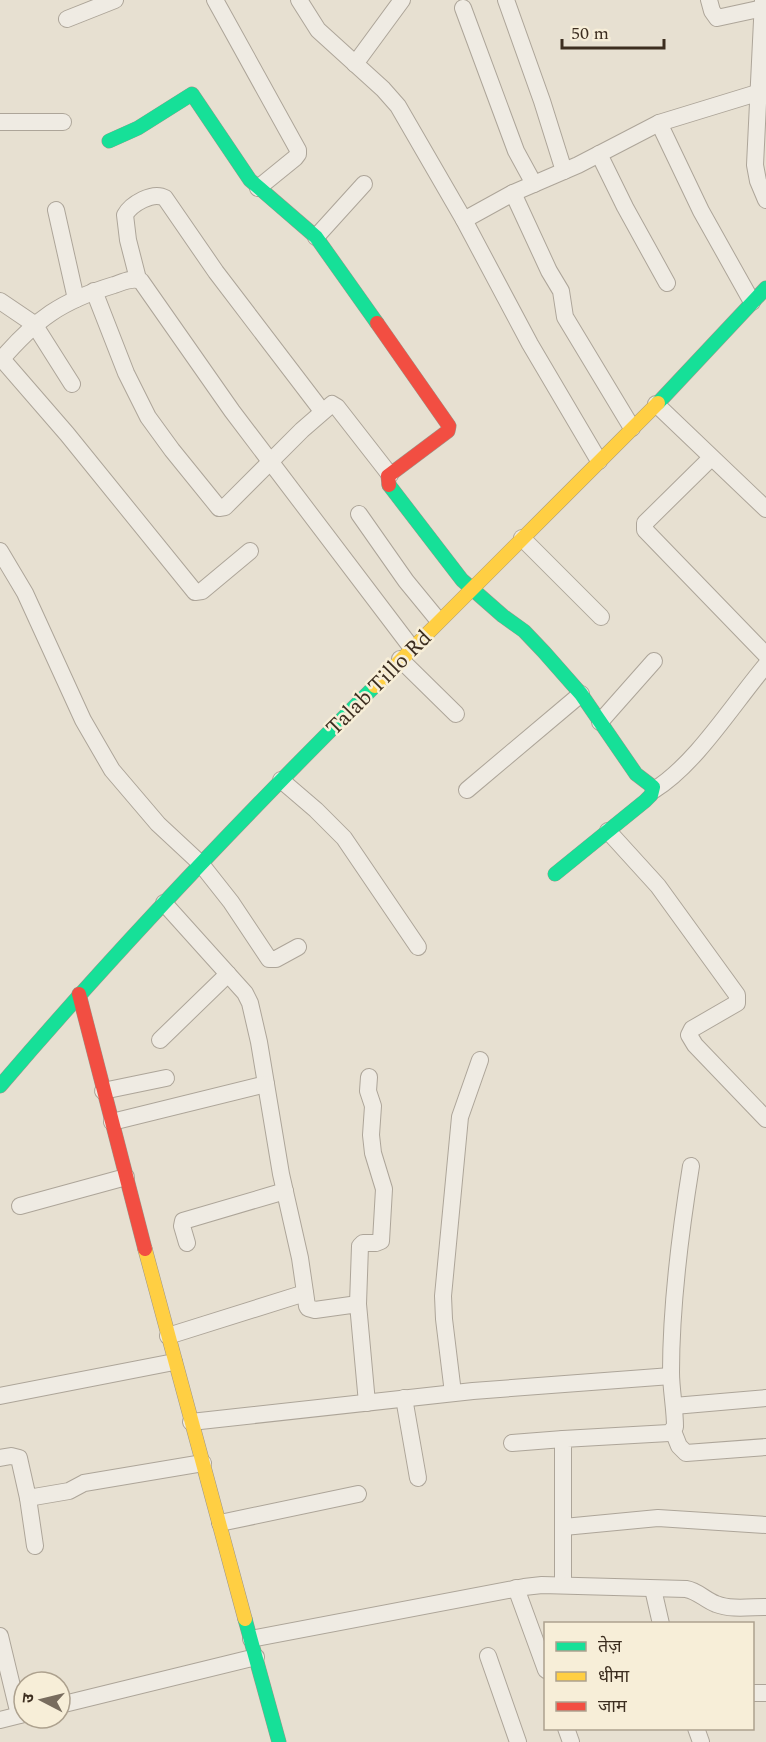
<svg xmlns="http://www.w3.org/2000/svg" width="766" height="1742" font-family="Spectral,'Noto Sans Devanagari',serif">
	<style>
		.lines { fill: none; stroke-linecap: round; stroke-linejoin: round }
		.street-casing { stroke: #ada599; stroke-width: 18 }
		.fast-casing { stroke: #9c958a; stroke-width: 15 }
		.slow-casing { stroke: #9c958a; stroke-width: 15 }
		.jam-casing { stroke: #9c958a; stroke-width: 15 }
		.street { stroke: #efebe3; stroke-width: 16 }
		.fast { stroke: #16e098; stroke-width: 14 }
		.slow { stroke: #ffcf43; stroke-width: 14 }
		.jam { stroke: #f24e42; stroke-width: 14 }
		.labels { text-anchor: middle; stroke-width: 5; stroke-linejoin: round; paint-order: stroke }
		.street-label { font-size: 22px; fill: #3d2e20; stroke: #f7eed8 }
	</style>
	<rect width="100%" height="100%" fill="#e7e0d1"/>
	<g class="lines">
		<g class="street-casing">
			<g id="street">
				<polyline points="215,0 298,150 298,154 295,158 258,188"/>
				<polyline points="299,0 318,30 383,89 398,106 464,220 530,344 599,461"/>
				<polyline points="506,0 542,101 564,171"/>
				<polyline points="709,0 712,11 717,18 763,8"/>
				<polyline points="763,0 755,165 758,181 766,200"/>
				<polyline points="463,8 516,151 534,184"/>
				<polyline points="67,19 115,0"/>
				<polyline points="355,64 402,0"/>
				<polyline points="0,122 63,122"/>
				<polyline points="659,123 701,211 752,302"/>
				<polyline points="599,154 625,207 667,283"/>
				<polyline points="513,193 549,271 561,291 565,317 632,428"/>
				<polyline points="56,210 76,299"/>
				<polyline points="464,220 513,193 578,165 659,123 757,93"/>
				<polyline points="316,237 364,184"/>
				<path d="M138,279l-10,-39 -3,-25c6,-11 28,-24 40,-17l51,74 106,139"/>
				<polyline points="94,291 126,373 148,417 172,450 219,508 225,507 302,430 332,404 337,407 390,475"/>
				<polyline points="0,301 34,324 72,384"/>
				<polyline points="2,359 67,434 195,592 202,591 250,551"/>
				<path d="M0,361c36,-42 61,-60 114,-76 9,-3 19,-8 27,-4l91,130 179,236"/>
				<polyline points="656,404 766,509"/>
				<polyline points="711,458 645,523 645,530 766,655"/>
				<polyline points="359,514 406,581 438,620"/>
				<polyline points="522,538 601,617"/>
				<polyline points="0,551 25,593 83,720 112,770 158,824 201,864 231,902 269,959 276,959 298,947"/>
				<polyline points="400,659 456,714"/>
				<polyline points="600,722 654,661"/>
				<polyline points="281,780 316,810 344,838 418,947"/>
				<polyline points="467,790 581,694"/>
				<path d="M654,790c42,-26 79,-86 112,-125"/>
				<polyline points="608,831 658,886 737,995 737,1003 692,1029 689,1035 695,1045 766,1119"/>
				<polyline points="164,903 245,993 250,1003 259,1042 281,1174 300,1258 307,1306 308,1308 315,1310 358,1304 367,1403"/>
				<polyline points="160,1040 228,974"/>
				<polyline points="103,1091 166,1078"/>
				<polyline points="112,1122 266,1084"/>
				<polyline points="20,1206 126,1177"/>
				<polyline points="187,1243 182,1226 183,1221 285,1191"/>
				<polyline points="358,1304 360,1246 363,1243 376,1243 381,1241 384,1189 373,1153 371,1135 373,1106 368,1091 369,1077"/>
				<polyline points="168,1336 305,1293"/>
				<polyline points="453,1393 444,1319 443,1296 460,1117 480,1060"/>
				<polyline points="0,1396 174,1362"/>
				<polyline points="404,1398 418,1478"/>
				<polyline points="674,1406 766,1398"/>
				<polyline points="191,1422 473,1391 671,1376"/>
				<polyline points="673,1431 679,1446 686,1453 766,1447"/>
				<polyline points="512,1443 563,1439"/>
				<polyline points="0,1458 11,1456 19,1458 28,1498 69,1491 84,1483 203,1463"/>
				<polyline points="28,1498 35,1546"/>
				<polyline points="220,1523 358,1494"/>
				<polyline points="564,1527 658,1518 766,1525"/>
				<path d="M563,1585v-146l106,-6 6,-6c0,-19 -4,-37 -4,-55 0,-69 9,-138 20,-206"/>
				<polyline points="516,1588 546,1670"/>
				<polyline points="653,1589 661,1624"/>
				<polyline points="0,1636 19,1715"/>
				<path d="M251,1639l273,-52 18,-2 144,4c12,2 19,11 30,15 15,6 34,3 50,3"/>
				<polyline points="488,1656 518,1742"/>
				<polyline points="752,1693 766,1693"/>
				<polyline points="60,1705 256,1657"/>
				<polyline points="0,1720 24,1714"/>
				<polyline points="566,1728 571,1742"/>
				<polyline points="696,1728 701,1742"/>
			</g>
		</g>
		<g class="fast-casing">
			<g id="fast">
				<polyline points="109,141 138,128 192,94 250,180 316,237 377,323"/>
				<polyline points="658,403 766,288"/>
				<polyline points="389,485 462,580 503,616 524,631 544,652 581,694 636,774 653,787 651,795 645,801 555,874"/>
				<path d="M0,1086c119,-139 245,-271 375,-400"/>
				<polyline points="245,1619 279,1742"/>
			</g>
		</g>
		<g class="slow-casing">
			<g id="slow">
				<polyline points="375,686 658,403"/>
				<polyline points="145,1249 245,1619"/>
			</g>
		</g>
		<g class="jam-casing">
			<g id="jam">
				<polyline points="377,323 449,426 448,431 388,476 389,485"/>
				<polyline points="79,994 145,1249"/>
			</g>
		</g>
		<use href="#street" class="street"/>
		<use href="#fast" class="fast"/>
		<use href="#slow" class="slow"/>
		<use href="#jam" class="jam"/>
	</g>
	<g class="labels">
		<g class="street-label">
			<text transform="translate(378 682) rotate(-45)" y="8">Talab Tillo Rd</text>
		</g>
	</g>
	<rect x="544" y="1622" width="210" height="108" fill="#f7eed8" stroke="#ada18e" stroke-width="1.5"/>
	<rect x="556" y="1642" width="30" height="9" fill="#16e098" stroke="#ada18e" stroke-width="1.5"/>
	<text x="598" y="1652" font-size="18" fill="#3d2e20">तेज़</text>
	<rect x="556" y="1672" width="30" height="9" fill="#ffcf43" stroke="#ada18e" stroke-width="1.5"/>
	<text x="598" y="1682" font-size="18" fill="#3d2e20">धीमा</text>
	<rect x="556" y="1702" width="30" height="9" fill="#f24e42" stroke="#ada18e" stroke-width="1.5"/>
	<text x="598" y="1712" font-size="18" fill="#3d2e20">जाम</text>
	<g transform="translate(42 1700) rotate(277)"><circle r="28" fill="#f7eed8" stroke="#ada18e" stroke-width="1.5"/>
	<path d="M0-4.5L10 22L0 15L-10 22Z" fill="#786c5e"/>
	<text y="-9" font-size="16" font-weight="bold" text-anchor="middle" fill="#3d2e20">उ</text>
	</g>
	<path d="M562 39v9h102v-9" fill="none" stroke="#3d2e20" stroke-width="3"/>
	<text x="571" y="39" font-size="18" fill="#3d2e20" stroke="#f7eed8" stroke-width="4.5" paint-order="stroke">50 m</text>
</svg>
